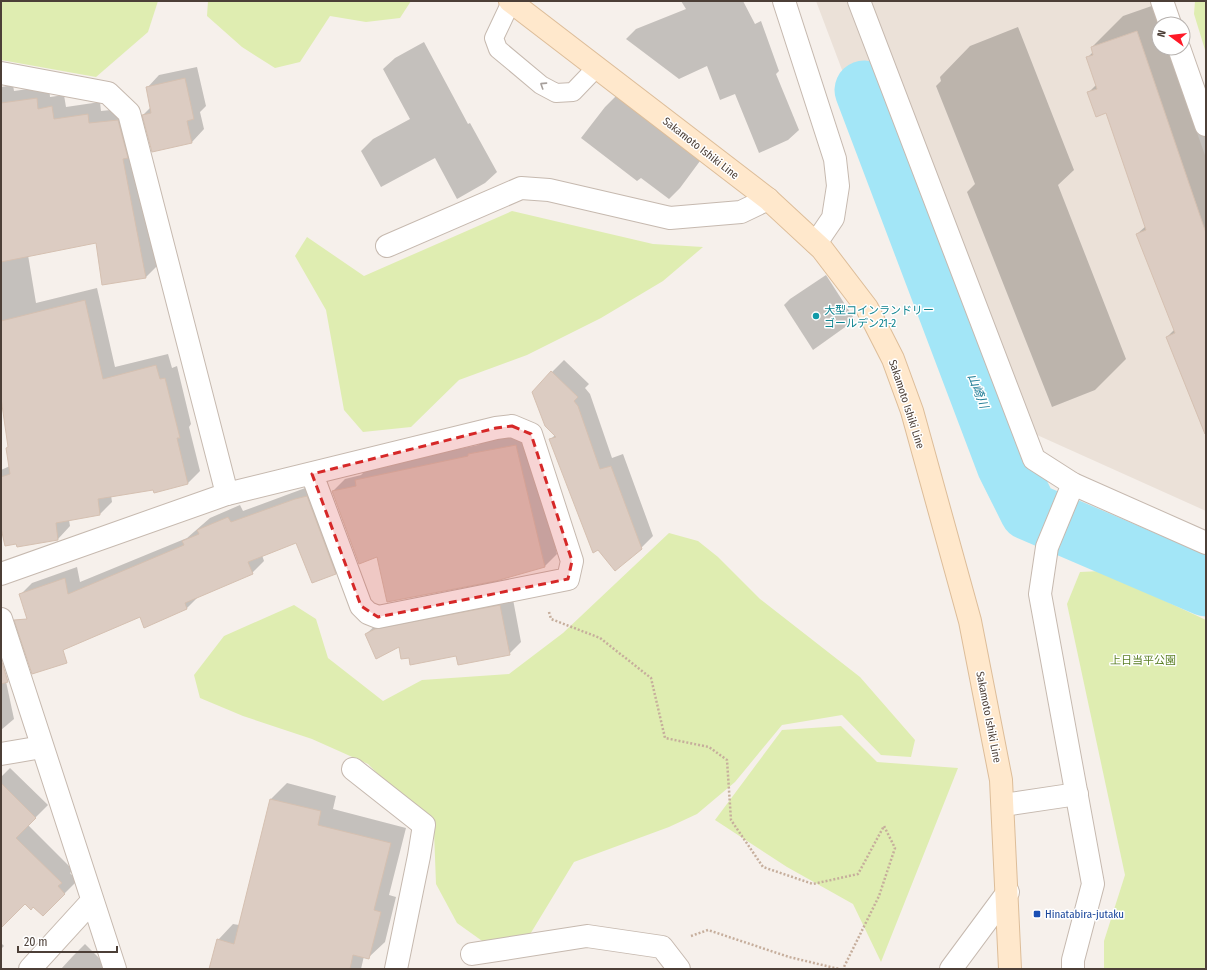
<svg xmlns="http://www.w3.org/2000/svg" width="1207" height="970" font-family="'Fira Sans Condensed','Noto Sans JP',sans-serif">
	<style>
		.residential { fill: #ebe1d8 }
		.green { fill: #dfedb1 }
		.shadow { fill: #0003 }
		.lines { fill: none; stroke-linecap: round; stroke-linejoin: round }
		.river { stroke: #a3e6f7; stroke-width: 59 }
		.building { fill: #dcccc2; stroke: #d5c0b1 }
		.service-casing { stroke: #c6b9af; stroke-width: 20 }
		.minor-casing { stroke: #c6b9af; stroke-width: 24 }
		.tertiary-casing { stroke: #c6b9af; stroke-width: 24 }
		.secondary-casing { stroke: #ddbd99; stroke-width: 24 }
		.path { stroke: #c6ae9c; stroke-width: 2.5; stroke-dasharray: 2 2; stroke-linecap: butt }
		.service { stroke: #fff; stroke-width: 18 }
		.minor { stroke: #fff; stroke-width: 22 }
		.tertiary { stroke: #fff; stroke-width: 22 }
		.secondary { stroke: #ffe8cc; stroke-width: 22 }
		.oneway { stroke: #a69f9b }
		.marked { fill: #d62828; fill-opacity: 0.2; stroke: #d62828; stroke-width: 3; stroke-dasharray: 8 5; stroke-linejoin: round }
		.culture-dot { fill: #0f9aa8; stroke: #fff; stroke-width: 1.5 }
		.transit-dot { fill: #1a4fb4; stroke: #fff; stroke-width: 1.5 }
		.labels { text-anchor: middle; stroke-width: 3; stroke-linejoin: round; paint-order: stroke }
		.street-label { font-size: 11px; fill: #4c3f37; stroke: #fff }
		.culture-label { font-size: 11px; fill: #0d838f; stroke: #fff; text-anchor: start }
		.park-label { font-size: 11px; fill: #597e23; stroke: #fff }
		.transit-label { font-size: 11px; fill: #164399; stroke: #fff; text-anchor: start }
		.water-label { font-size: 12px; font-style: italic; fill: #207d96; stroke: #fff }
	</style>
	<rect width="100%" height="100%" fill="#f6f0eb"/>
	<polygon class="residential" points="816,1 1150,1 1159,26 1159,48 1167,48 1206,158 1206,511 1008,422 901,141 873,152"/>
	<g class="green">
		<polygon points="1,1 158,1 148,32 96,77 1,60"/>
		<polygon points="208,1 411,1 400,18 366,22 330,16 300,62 275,68 242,47 207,16"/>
		<polygon points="1195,1 1206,1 1206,53 1194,14"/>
		<polygon points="512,211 653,244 703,247 663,281 601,318 527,355 459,380 411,427 363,432 344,410 326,310 295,256 307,237 364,276"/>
		<polygon points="669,533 698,541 718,557 760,599 860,677 915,740 911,757 881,755 842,715 782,725 735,782 697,814 669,827 574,862 529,936 485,943 457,923 436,884 434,831 368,764 312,739 243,716 200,698 194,675 224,636 294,605 316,619 328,658 383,701 422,680 509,674 563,633"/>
		<polygon points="1101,571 1206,620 1206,969 1104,969 1104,941 1125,875 1067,604 1080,572"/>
		<polygon points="841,726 877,762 958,768 881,962 853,904 787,867 715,820 782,730"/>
	</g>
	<g class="shadow">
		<polygon points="681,1 743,1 755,24 761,21 779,71 776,74 799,130 788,140 759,153 735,94 720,100 707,66 679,79 626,39 636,29 686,9"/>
		<polygon points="1166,1 1159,24 1159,48 1183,48 1206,113 1206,434 1167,337 1175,329 1137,234 1146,226 1107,112 1089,92 1097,84 1088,57 1093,52 1092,47 1123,16"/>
		<polygon points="1018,27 1074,170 1058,185 1126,359 1095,390 1052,407 967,192 975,184 936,86 941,81 940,77 970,46"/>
		<polygon points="424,42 468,124 470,123 497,172 485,183 457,199 435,158 381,187 361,151 373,139 410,119 383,69 395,58"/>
		<polygon points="197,67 206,106 200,112 204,129 192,142 143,115 151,107 147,88 159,75"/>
		<polygon points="13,85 14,91 49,86 50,97 64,95 66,107 100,102 101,111 130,108 158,265 146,277 96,242 28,255 36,303 97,288 115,367 168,354 172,368 177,366 191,424 189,427 200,471 188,483 154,492 153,489 111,495 112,502 100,514 69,520 70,526 58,539 18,546 1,524 1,470 10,466 9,446 1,391 1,87"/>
		<polygon points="616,96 700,161 680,188 669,199 641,178 637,181 581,138 605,107"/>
		<polygon points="826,275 855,320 813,350 784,305 790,299"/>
		<polygon points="564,360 589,384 585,388 590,394 612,458 623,454 653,536 641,548 551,439 555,435 552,372"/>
		<polygon points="529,433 557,554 544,567 378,555 333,491 345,479 361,475 368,468 478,445 481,442"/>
		<polygon points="308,487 347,561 335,573 296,542 262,555 264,561 252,573 199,596 187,608 145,626 140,616 20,595 32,583 77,567 80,582 187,538 210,518 240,505 243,511"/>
		<polygon points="512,594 521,642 509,654 410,657 400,646 366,634 378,623"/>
		<polygon points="1,658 14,719 1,730"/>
		<polygon points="10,768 48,805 28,825 73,870 70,873 77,881 43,915 33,906 25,902 1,926 1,777"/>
		<polygon points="287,783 336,796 333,809 406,828 389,895 396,897 385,942 369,957 364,956 361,969 210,969 218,940 233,924 239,925 271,799"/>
		<polygon points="1,943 4,946 1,949"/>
		<polygon points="85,944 110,969 61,969 73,956"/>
	</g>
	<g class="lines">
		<polyline class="river" points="864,90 1006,465 1029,511 1206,587"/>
	</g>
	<g class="building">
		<polygon points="1137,31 1206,233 1205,434 1166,337 1175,333 1136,234 1146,230 1106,113 1096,117 1087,92 1097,89 1086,57 1093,55 1091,47"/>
		<polygon points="185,78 194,119 187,121 192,143 152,152 142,115 151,113 146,87"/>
		<polygon points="37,98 38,109 52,106 54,119 88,114 89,123 118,120 128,158 123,159 146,278 102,285 96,243 1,262 1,103"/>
		<polygon points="85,300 103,379 156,365 160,379 165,378 180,438 177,438 188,484 154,493 153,490 98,499 100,515 56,523 58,540 17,547 16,544 5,546 1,528 1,477 10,474 6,448 8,447 1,398 1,321"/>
		<polygon points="551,371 578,397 574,401 578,406 600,469 611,466 642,549 615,571 598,550 593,553 549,439 556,437 545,426 532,392"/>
		<polygon points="516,445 545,567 496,581 387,602 377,557 359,564 332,491 356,486 355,480 468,456 468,454"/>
		<polygon points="307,496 336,574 312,583 296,543 248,562 253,574 185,603 187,609 144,628 140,617 63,650 67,663 32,674 14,620 27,619 19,594 65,578 68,594 184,545 182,541 199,534 197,530 228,517 231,522 295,499"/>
		<polygon points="500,605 510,655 458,665 456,656 410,665 409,658 401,659 399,647 376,659 365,634 375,629"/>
		<polygon points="1,659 8,682 1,684"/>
		<polygon points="1,783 36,818 16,838 62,883 58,886 65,894 43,916 33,907 31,910 25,904 1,928"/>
		<polygon points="270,799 321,811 318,825 391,843 374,910 381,912 369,959 353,955 350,969 209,969 217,939 234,944"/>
	</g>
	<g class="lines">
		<g class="service-casing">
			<polyline id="service" points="511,2 494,38 498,49 541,85 556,93 573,92 597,67"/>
		</g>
		<g class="minor-casing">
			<g id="minor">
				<polyline points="859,1 1034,459 1073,484 1206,543"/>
				<polyline points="1162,1 1170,24"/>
				<polyline points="1179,48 1206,125"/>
				<polyline points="1,73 108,93 129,113 227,494"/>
				<polyline points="387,246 521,188 549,190 670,218 741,212 768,199"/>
				<polyline points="1,574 227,494 496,428 512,426 531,434 572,561 568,579 378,617 368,613 361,606 312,474"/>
				<polyline points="1,619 115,969"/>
				<polyline points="1,754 42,747"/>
				<polyline points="353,769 424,825 419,856 396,969"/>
				<polyline points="1003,805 1077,794"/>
				<polyline points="472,954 587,936 662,947 679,969"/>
				<polyline points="30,969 92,901"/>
				<polyline points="951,969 1008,892"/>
				<polyline points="1073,969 1073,960 1093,884 1040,594 1047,547 1073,484"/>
			</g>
		</g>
		<g class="tertiary-casing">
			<polyline id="tertiary" points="784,1 835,159 838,186 833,218 816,243"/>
		</g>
		<g class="secondary-casing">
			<polyline id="secondary" points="510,1 768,199 822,249 867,308 893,359 912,411 970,621 1001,780 1010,969"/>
		</g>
		<g class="path">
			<polyline points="549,612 551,619 600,638 651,678 665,738 709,747 727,760 731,820 763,867 813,884 858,874 884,826 895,848 879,896 843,969"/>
			<polyline points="691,936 708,930 789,957 839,969"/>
		</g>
		<use href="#service" class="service"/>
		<use href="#minor" class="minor"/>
		<use href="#tertiary" class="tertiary"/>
		<use href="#secondary" class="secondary"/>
	</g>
	<defs><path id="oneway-chevron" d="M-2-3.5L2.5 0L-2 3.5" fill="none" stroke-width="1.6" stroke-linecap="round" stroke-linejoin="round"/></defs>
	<use class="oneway" href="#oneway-chevron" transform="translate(543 85) rotate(-147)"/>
	<path class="marked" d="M512,426l19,8 41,127 -4,18 -190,38 -17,-11 -49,-132 184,-46z"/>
	<circle class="culture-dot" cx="816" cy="316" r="4"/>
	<rect class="transit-dot" x="1033" y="910" width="8" height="8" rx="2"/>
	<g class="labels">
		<g class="street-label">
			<text transform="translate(701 148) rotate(38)" y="4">Sakamoto Ishiki Line</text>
			<text transform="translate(907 404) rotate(72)" y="4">Sakamoto Ishiki Line</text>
			<text transform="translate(989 717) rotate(79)" y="4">Sakamoto Ishiki Line</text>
		</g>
		<g class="culture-label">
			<text x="824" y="314">大型コインランドリー<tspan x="824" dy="13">ゴールデン21-2</tspan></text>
		</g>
		<g class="park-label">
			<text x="1143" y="664">上日当平公園</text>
		</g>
		<g class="transit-label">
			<text x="1045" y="918">Hinatabira-jutaku</text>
		</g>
		<g class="water-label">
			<text transform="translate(978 391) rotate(69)" y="4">山崎川</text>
		</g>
	</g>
	<rect width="1207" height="970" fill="none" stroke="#4c3f37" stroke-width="4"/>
	<g transform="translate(1171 36) rotate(285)"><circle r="19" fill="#ffffff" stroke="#b7b2af"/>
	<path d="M0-3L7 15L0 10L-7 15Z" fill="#ff1927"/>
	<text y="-6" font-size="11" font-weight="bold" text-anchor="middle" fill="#4c3f37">N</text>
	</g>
	<path d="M18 946v6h99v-6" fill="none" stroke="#4c3f37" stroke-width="2"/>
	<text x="24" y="946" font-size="12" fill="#4c3f37" stroke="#ffffff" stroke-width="3" paint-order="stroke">20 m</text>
</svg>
